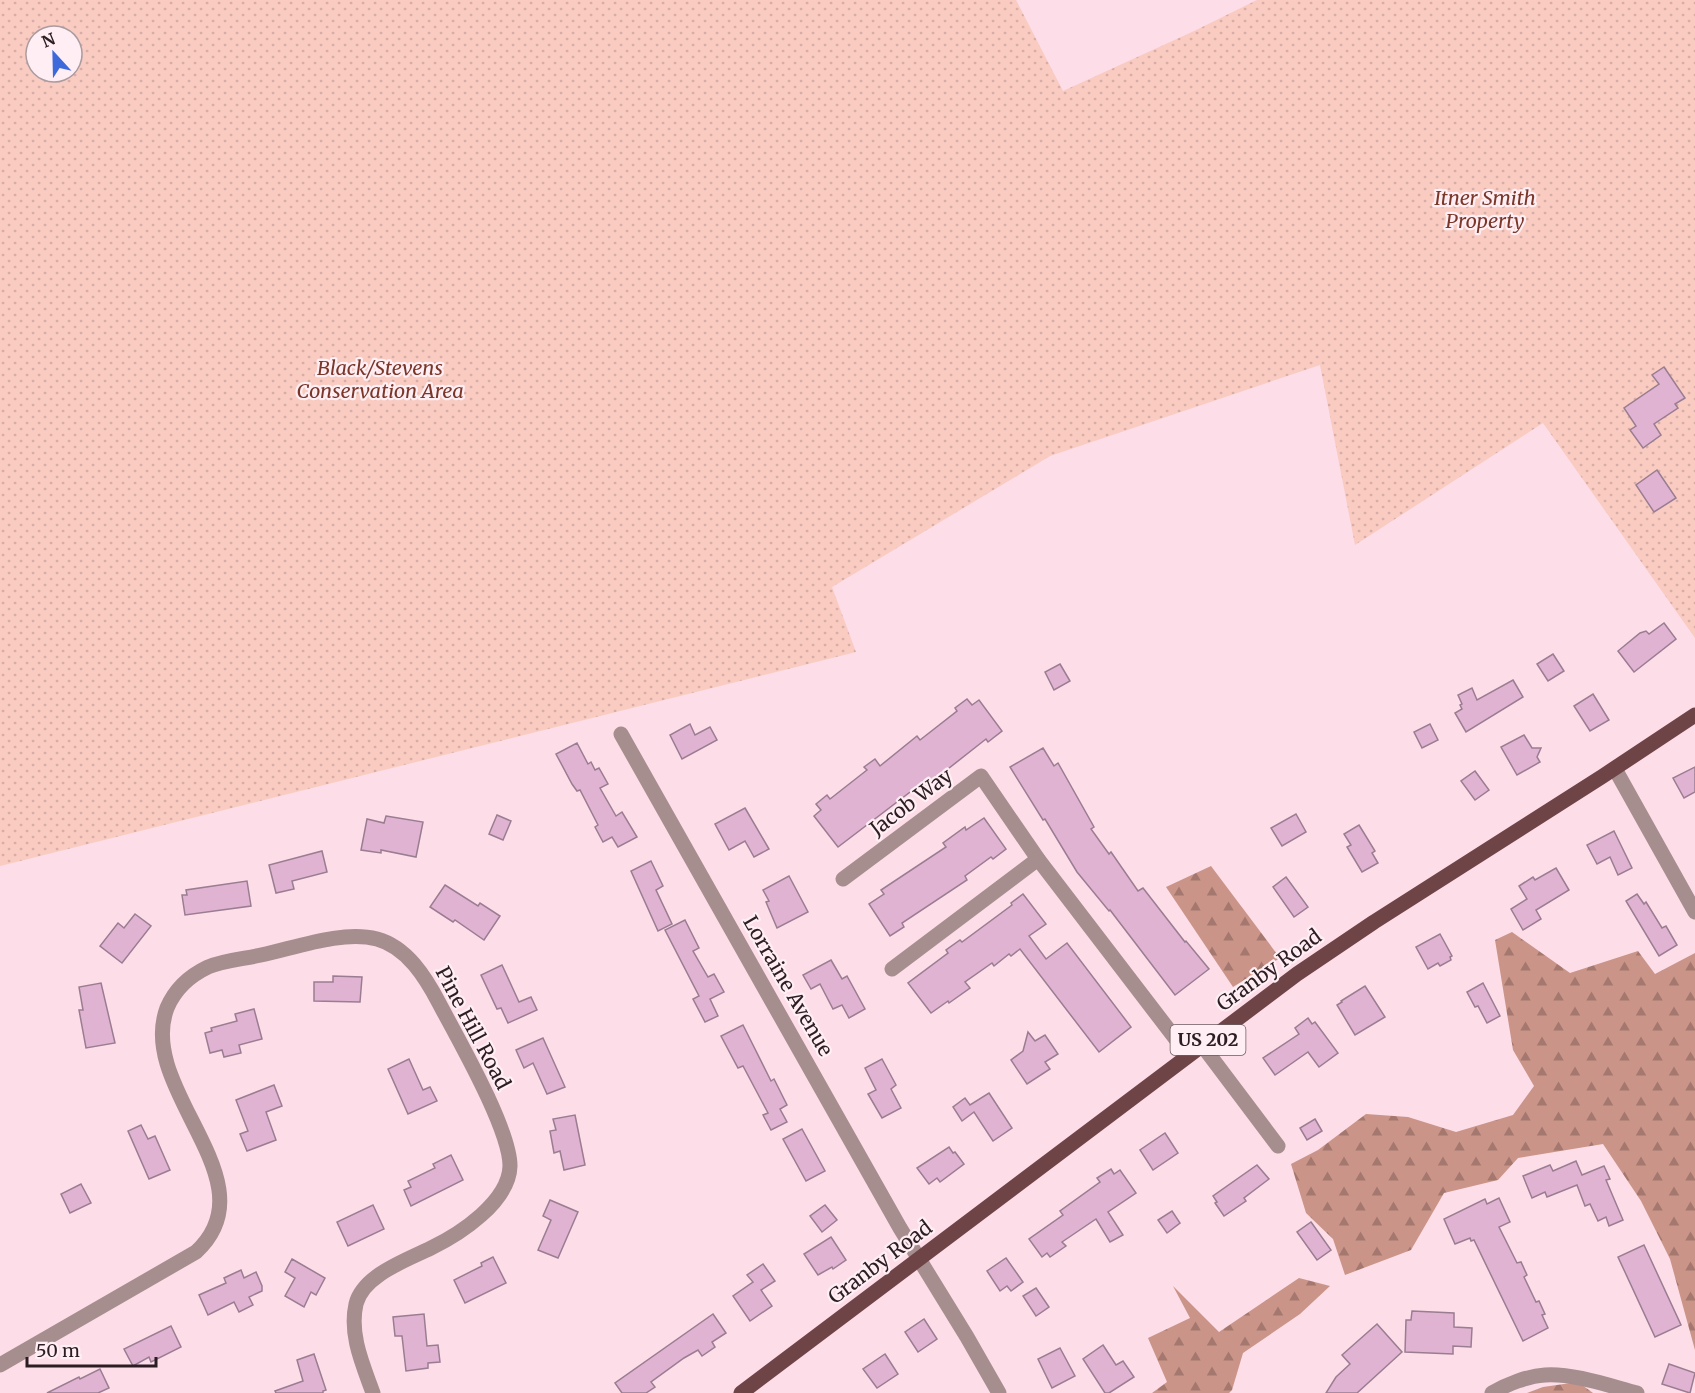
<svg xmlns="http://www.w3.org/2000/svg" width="1695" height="1393" font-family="Merriweather,serif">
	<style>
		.forest { fill: url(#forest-firs) }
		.park { fill: url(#park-dots); fill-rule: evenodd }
		.building { fill: #e1b3d3; stroke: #9a7d91; stroke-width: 1.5 }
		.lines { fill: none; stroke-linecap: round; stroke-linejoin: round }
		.street { stroke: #a68d8e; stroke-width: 15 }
		.primary { stroke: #6e4447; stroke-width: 15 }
		.labels { text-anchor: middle; stroke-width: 4.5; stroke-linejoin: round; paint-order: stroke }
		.shield { fill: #ffeff4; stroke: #6b5c61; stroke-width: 1.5 }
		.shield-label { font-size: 18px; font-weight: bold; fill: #2b1d22 }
		.park-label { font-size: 20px; font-style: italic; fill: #7a3629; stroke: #ffeff4 }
		.street-label { font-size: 20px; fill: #2b1d22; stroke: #ffeff4 }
	</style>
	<defs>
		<pattern id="forest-firs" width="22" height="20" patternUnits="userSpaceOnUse" patternTransform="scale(1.5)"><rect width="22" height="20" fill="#ca9488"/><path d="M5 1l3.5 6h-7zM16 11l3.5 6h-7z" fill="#a4786f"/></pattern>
		<pattern id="park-dots" width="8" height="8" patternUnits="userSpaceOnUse" patternTransform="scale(1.5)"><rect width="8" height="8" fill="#f9cbc1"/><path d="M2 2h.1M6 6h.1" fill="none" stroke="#d6aea6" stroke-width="1.8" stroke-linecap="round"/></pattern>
	</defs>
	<rect width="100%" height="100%" fill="#fcdde8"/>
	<g class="forest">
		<polygon points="1211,866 1280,958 1233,987 1166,887"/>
		<polygon points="1512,932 1570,973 1638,951 1655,974 1695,953 1695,1350 1670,1259 1641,1201 1603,1144 1518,1158 1498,1180 1444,1193 1411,1250 1345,1275 1333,1239 1306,1213 1291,1164 1318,1150 1366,1114 1408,1117 1456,1132 1513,1115 1534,1086 1513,1050 1495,940"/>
		<polygon points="1299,1278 1330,1286 1300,1314 1243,1353 1232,1390 1229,1393 1152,1393 1167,1382 1148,1338 1190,1318 1173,1286 1219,1332"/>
		<polygon points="1578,1382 1593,1393 1527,1393 1543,1387"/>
	</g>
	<path class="park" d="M0,0h1016l47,91 129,-59 65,-32h438v638l-152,-215 -188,122 -35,-180 -270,91 -218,131 24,65 -856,214zM36,36h36v36h-36z"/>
	<g class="building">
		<polygon points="1664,367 1685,398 1675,404 1678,408 1654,424 1661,435 1643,448 1630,430 1636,426 1624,408 1659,384 1652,375"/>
		<polygon points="1657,470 1676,498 1654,512 1636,485"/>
		<polygon points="1664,623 1676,639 1634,672 1618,651 1640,633 1646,631 1649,634"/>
		<polygon points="1553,654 1564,671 1548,681 1537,664"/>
		<polygon points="1060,664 1070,681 1054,690 1045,672"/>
		<polygon points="1513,680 1523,697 1466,732 1455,713 1462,709 1460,705 1462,704 1458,695 1472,688 1477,700"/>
		<polygon points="1593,694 1609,720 1590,731 1574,706"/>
		<polygon points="967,699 972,705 979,700 1002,731 988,742 986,739 939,776 940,777 926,788 922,783 838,847 814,816 821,810 816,804 827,795 830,799 867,770 864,767 875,759 880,766 917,736 920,740 957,711 955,708"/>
		<polygon points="690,724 695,735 710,727 717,740 682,759 670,735"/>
		<polygon points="1430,724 1438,740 1422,748 1414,732"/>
		<polygon points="1524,735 1532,748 1541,748 1537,757 1540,762 1517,775 1501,747"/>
		<polygon points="577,743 588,764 591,762 595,770 599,768 608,784 600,788 616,816 622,812 637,837 618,847 612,837 603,842 595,827 598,825 580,790 577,791 572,784 556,754"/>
		<polygon points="1043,748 1054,766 1058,763 1094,827 1091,829 1109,854 1111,852 1138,891 1143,888 1185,942 1186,941 1209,969 1175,995 1110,910 1109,911 1077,872 1045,819 1043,820 1010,767"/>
		<polygon points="1695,767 1695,792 1684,798 1673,778"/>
		<polygon points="1475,771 1489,790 1475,800 1461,781"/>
		<polygon points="745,808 769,849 754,857 745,841 729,850 715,824"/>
		<polygon points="1296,814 1306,832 1282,846 1271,828"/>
		<polygon points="497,815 511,821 503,840 489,834"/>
		<polygon points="386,816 423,822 416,857 381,850 381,853 361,850 367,819 384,823"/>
		<polygon points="984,818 1006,849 993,859 991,857 965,876 967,880 902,923 904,927 890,936 869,904 884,894 881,890 946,847 943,843 965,827 966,830"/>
		<polygon points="1359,825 1375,851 1372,853 1378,863 1362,872 1347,847 1351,845 1344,834"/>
		<polygon points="1614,831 1632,868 1618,875 1610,857 1597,864 1587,845"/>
		<polygon points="322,851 327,872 292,881 294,889 276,893 269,865"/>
		<polygon points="651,861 663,886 656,890 672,924 658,931 631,871"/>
		<polygon points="1556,868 1569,890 1536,910 1541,919 1523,930 1511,909 1527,899 1519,886 1533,877 1535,880"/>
		<polygon points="789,876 808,912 777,928 766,902 769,901 763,890"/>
		<polygon points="1286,877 1308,907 1294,917 1273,887"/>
		<polygon points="247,881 251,906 185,915 182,895 187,895 186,890"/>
		<polygon points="445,885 478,906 480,903 500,916 484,940 455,920 453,922 430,907"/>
		<polygon points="1023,894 1046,924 1029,936 1046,959 1067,943 1131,1027 1099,1052 1020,949 1011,956 1009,954 994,966 992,963 965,982 970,988 949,1003 948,1001 931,1013 908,983 948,953 946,950 960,940 962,942 1012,905 1011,903"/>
		<polygon points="1637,894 1644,904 1646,902 1662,928 1666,926 1677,945 1659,956 1626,901"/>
		<polygon points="135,914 151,926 122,963 100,946 118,923 124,928"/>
		<polygon points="685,920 699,948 693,951 708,977 714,974 724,992 710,999 718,1016 705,1022 693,999 699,996 665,930"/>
		<polygon points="1440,934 1452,956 1450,957 1451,960 1440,966 1438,963 1428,969 1416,947"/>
		<polygon points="831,960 842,979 847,976 865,1009 849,1018 842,1005 833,1009 820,984 811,989 803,975"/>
		<polygon points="502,965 519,1002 531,997 537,1010 508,1023 501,1008 497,1009 481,975"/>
		<polygon points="333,976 362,977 360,1002 314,1001 314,982 333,982"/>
		<polygon points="101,983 115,1043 86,1048 79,1010 83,1010 79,987"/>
		<polygon points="1483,983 1500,1016 1487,1023 1478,1006 1475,1007 1467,992"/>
		<polygon points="1365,986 1385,1017 1355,1035 1337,1005 1342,1002 1341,1001"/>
		<polygon points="254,1009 262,1039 239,1045 241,1053 224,1057 222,1050 210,1053 205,1033 212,1031 211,1028 237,1021 235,1014"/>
		<polygon points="1308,1018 1312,1024 1315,1022 1338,1053 1319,1067 1308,1052 1275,1075 1263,1058 1299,1034 1295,1028"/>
		<polygon points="743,1025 771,1081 774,1079 787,1105 780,1109 787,1122 771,1130 763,1115 768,1113 743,1066 738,1068 721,1036"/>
		<polygon points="1028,1032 1035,1041 1045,1035 1058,1054 1045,1062 1050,1069 1027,1084 1011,1060 1023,1051"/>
		<polygon points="543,1038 565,1087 547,1094 533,1063 524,1068 516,1050"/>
		<polygon points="409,1059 423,1090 430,1087 437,1101 408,1114 388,1069"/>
		<polygon points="882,1059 896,1085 891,1089 901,1108 882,1118 868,1094 876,1090 865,1068"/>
		<polygon points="274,1085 282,1106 266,1112 276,1140 247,1151 240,1134 248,1131 236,1100"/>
		<polygon points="989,1093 1012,1128 993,1141 974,1112 962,1121 953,1107 965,1098 970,1105"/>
		<polygon points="575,1115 585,1165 564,1170 560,1151 554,1153 550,1131 556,1130 553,1119"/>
		<polygon points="1315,1119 1322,1131 1307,1140 1300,1128"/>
		<polygon points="141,1125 148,1139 155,1136 170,1170 149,1179 128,1131"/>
		<polygon points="802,1129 825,1171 806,1181 783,1139"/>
		<polygon points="1165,1133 1178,1153 1153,1170 1140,1150"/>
		<polygon points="949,1147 953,1153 955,1152 964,1164 940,1182 937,1178 929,1184 917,1168"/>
		<polygon points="451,1155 463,1180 411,1206 404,1190 411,1187 408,1181 435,1168 433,1164"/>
		<polygon points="1576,1161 1582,1175 1604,1166 1610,1179 1606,1180 1623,1220 1609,1226 1606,1217 1598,1221 1590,1204 1585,1206 1577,1185 1547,1197 1545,1192 1532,1198 1523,1176 1550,1165 1553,1171"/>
		<polygon points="1257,1165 1269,1179 1244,1198 1246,1201 1224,1216 1215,1203 1217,1202 1213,1196"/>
		<polygon points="1111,1169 1114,1174 1120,1170 1136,1193 1108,1212 1123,1235 1110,1242 1096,1219 1062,1242 1066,1246 1050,1257 1047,1253 1042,1257 1029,1239 1063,1215 1060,1211 1100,1182 1097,1178"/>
		<polygon points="81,1184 91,1203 70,1213 61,1194"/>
		<polygon points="1499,1198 1510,1222 1499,1227 1517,1263 1521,1262 1527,1275 1524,1277 1536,1302 1539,1301 1545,1314 1542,1315 1548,1328 1523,1341 1474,1240 1471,1241 1470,1238 1455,1244 1444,1219 1485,1199 1487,1204"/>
		<polygon points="550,1200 578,1212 558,1258 538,1250 551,1220 543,1216"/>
		<polygon points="373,1205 384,1229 348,1246 337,1222"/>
		<polygon points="825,1205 837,1220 822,1232 810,1216"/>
		<polygon points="1172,1211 1180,1223 1167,1233 1158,1220"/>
		<polygon points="1311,1222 1331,1250 1317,1260 1297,1232"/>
		<polygon points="831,1237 846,1260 833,1269 832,1267 818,1275 804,1254"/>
		<polygon points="1644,1245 1681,1325 1655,1337 1618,1257"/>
		<polygon points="493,1257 506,1283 465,1303 454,1280 482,1266 481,1263"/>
		<polygon points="1006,1258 1023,1282 1011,1291 1007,1286 1000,1291 987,1271"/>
		<polygon points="292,1259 325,1278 316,1295 311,1292 304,1307 285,1296 295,1278 285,1272"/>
		<polygon points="763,1264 775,1281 761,1290 772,1306 750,1321 733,1296 753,1282 747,1275"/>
		<polygon points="241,1270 244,1278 256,1272 262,1286 262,1291 249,1297 253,1305 239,1312 234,1302 208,1315 199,1295 226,1283 224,1278"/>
		<polygon points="1036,1288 1049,1307 1036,1316 1023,1296"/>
		<polygon points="1412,1311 1454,1313 1454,1327 1472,1328 1471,1347 1453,1346 1453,1354 1405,1352 1406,1320 1411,1320"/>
		<polygon points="424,1314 427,1346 438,1345 440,1362 428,1363 428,1368 406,1371 402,1336 395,1336 393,1317"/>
		<polygon points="713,1314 726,1333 712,1342 715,1347 702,1356 698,1350 684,1358 651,1382 655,1387 646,1393 622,1393 615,1383"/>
		<polygon points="924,1319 937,1339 918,1352 905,1332"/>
		<polygon points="1377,1324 1402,1352 1357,1393 1326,1393 1336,1377 1350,1364 1342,1355"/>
		<polygon points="171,1326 181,1347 151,1362 149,1357 133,1366 124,1349"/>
		<polygon points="1103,1345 1116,1365 1123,1361 1134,1377 1109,1393 1105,1393 1083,1359"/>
		<polygon points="1060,1348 1075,1376 1052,1388 1038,1359"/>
		<polygon points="314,1354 326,1390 323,1391 323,1393 276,1393 275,1391 303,1381 297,1360"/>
		<polygon points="885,1354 898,1374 877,1388 863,1369"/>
		<polygon points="1669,1364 1695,1373 1690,1393 1662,1384"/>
		<polygon points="100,1369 109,1388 98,1393 47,1393 79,1377 80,1379"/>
	</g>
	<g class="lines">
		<g class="street">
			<polyline points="621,734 900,1228 967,1337 999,1393"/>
			<polyline points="1615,769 1695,912"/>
			<polyline points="843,879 981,776 1038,859 1188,1055"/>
			<polyline points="892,969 1038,859"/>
			<polyline points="1202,1045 1278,1146"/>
			<path d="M0,1365l196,-113c77,-71 -60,-162 -29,-244 8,-19 22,-32 41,-41 16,-7 35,-8 53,-12 34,-7 81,-25 116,-16 30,8 49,39 62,64 19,36 71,126 71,163 -1,36 -50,68 -79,82 -24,12 -68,27 -75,56 -7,31 7,61 17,89"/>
			<path d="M1492,1393c15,-9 36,-17 53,-18 28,-2 65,11 92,18"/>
		</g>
		<polyline class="primary" points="741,1393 1297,974 1374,922 1603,776 1695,715"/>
	</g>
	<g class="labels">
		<rect class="shield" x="1170.5" y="1025" width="75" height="30" rx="4.5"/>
		<g class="shield-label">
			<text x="1208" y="1046">US 202</text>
		</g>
		<g class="park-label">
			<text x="1485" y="205">Itner Smith<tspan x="1485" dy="23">Property</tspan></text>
			<text x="380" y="375">Black/Stevens<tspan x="380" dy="23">Conservation Area</tspan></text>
		</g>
		<g class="street-label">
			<text transform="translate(911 802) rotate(-37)" y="7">Jacob Way</text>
			<text transform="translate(1269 970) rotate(-36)" y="7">Granby Road</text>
			<text transform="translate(788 986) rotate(60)" y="7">Lorraine Avenue</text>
			<text transform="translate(473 1028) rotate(62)" y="7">Pine Hill Road</text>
			<text transform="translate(880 1262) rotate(-37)" y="7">Granby Road</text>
		</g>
	</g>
	<g transform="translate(54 54) rotate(338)"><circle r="28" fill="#ffeff4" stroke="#aa9ba0" stroke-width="1.5"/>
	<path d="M0-4.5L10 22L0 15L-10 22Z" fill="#3e69db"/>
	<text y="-9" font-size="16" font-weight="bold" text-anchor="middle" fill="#2b1d22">N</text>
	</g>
	<path d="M27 1357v9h129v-9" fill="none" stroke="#2b1d22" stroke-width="3"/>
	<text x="36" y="1357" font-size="18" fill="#2b1d22" stroke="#ffeff4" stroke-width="4.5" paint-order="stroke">50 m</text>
</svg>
